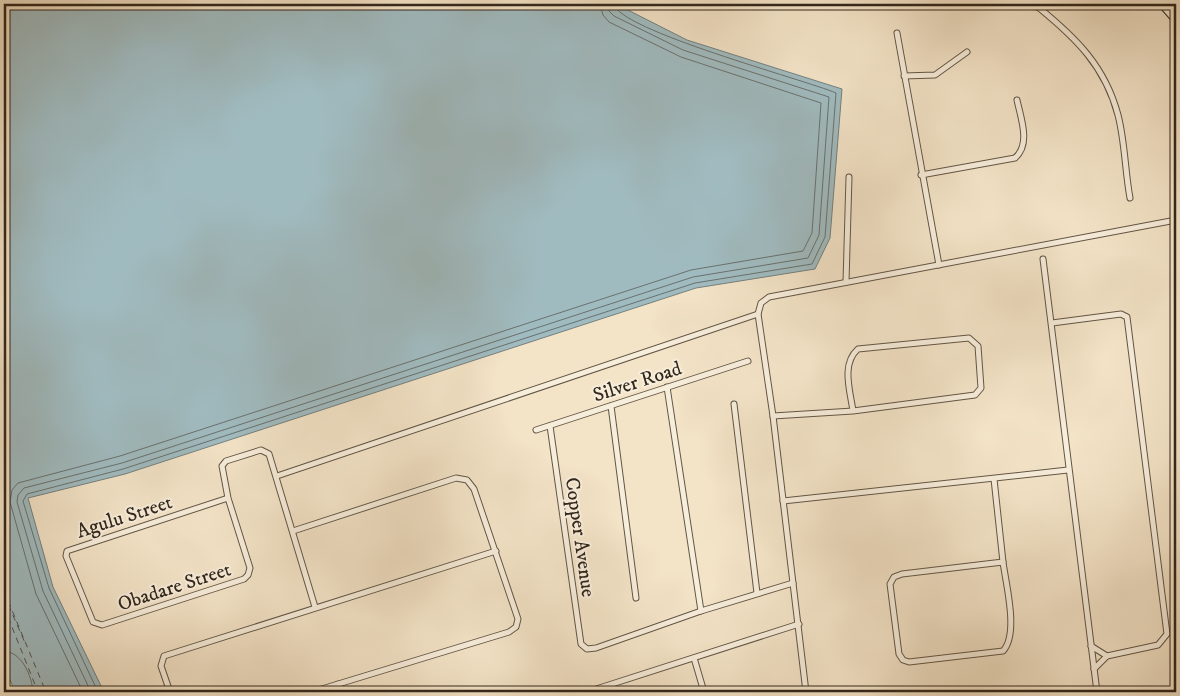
<svg xmlns="http://www.w3.org/2000/svg" width="1180" height="696" font-family="'IM FELL DW Pica',serif">
	<style>
		.water { fill: #a0bbc0; stroke: #74807e }
		.lines { fill: none; stroke-linecap: round; stroke-linejoin: round }
		.shore { stroke: #69716e; stroke-width: 1 }
		.ferry { stroke: #53534d; stroke-width: 1; stroke-dasharray: 6 5; stroke-linecap: butt }
		.street-casing { stroke: #625646; stroke-width: 7 }
		.secondary-casing { stroke: #32271b; stroke-width: 9 }
		.street { stroke: #f7eddb; stroke-width: 5 }
		.secondary { stroke: #f7eddb; stroke-width: 7 }
		.labels { text-anchor: middle; stroke-width: 4; stroke-linejoin: round; paint-order: stroke }
		.street-label { font-size: 20px; fill: #32271b; stroke: #f7eddb }
	</style>
	<rect width="100%" height="100%" fill="#f3e3c7"/>
	<filter id="stains"><feTurbulence type="fractalNoise" baseFrequency=".004" numOctaves="4"/><feColorMatrix values="0 0 0 0 .2 0 0 0 0 .09 0 0 0 0 .02 0 0 0 .5 -.17"/></filter>
	<radialGradient id="worn" r=".72"><stop offset=".6" stop-color="#630" stop-opacity="0"/><stop offset="1" stop-color="#630" stop-opacity=".3"/></radialGradient>
	<polygon class="water" points="4,4 616,4 687,40 842,89 830,238 815,269 696,288 125,474 28,498 53,587 104,692 15,692 4,665"/>
	<g class="lines">
		<g class="shore">
			<path d="M4,651c18,1 28,25 29,41"/>
			<polyline points="83,692 36,594 10,502 12,490 18,483 120,456 691,270 803,251 812,233 821,103 681,57 609,22 603,15 600,4"/>
			<polyline points="91,692 43,591 17,502 18,495 24,488 122,463 693,277 808,258 819,235 829,97 683,50 614,16 609,11 608,4"/>
			<path d="M98,692l-49,-104 -26,-87 4,-7 96,-25 572,-186 117,-19 13,-27 11,-144c-30,-13 -219,-63 -222,-89"/>
		</g>
		<g class="ferry">
			<polyline points="4,591 46,692"/>
			<polyline points="4,595 26,645"/>
			<polyline points="4,607 38,692"/>
		</g>
		<g class="street-casing">
			<g id="street">
				<polyline points="1008,4 1038,7"/>
				<path d="M1038,4v3c38,31 67,59 80,108 7,27 7,56 12,83"/>
				<polyline points="897,33 939,265"/>
				<polyline points="904,76 935,75 967,52"/>
				<path d="M921,175l94,-17c16,-14 6,-39 2,-58"/>
				<polyline points="1043,259 1097,692"/>
				<polyline points="846,282 849,177"/>
				<polyline points="1052,323 1121,314 1127,317 1167,634 1158,645 1107,656 1094,669"/>
				<polyline points="667,387 701,611"/>
				<polyline points="734,404 757,593"/>
				<polyline points="611,406 636,598"/>
				<path d="M773,416l80,-5 122,-16 6,-7 -3,-42 -9,-8 -111,11c-17,15 -8,41 -5,62"/>
				<polyline points="550,426 581,644 587,649 596,648 701,611 793,583"/>
				<polyline points="536,430 748,361"/>
				<polyline points="277,476 758,314"/>
				<polyline points="994,479 1003,562"/>
				<polyline points="228,498 67,551 66,556 93,622 102,625 244,579 248,575 250,568 228,498 222,466 226,461 261,450 269,454 315,607"/>
				<polyline points="783,501 1068,470"/>
				<polyline points="293,531 456,478 467,480 474,489 518,619 516,627 509,632 312,692"/>
				<path d="M1003,562c3,23 16,72 0,89l-94,11 -6,-2 -4,-6 -9,-70 4,-7 8,-3z"/>
				<polyline points="1091,646 1107,656"/>
				<polyline points="694,658 704,692"/>
				<polyline points="338,684 341,692"/>
				<polyline points="170,692 161,666 164,656 496,551"/>
				<polyline points="587,692 799,624"/>
				<polyline points="806,692 773,416 758,314 761,303 769,297 1176,220"/>
			</g>
		</g>
		<g class="secondary-casing">
			<polyline id="secondary" points="1162,4 1176,20"/>
		</g>
		<use href="#street" class="street"/>
		<use href="#secondary" class="secondary"/>
	</g>
	<g class="labels">
		<g class="street-label">
			<text transform="translate(637 381) rotate(-18)" y="7">Silver Road</text>
			<text transform="translate(124 516) rotate(-18)" y="7">Agulu Street</text>
			<text transform="translate(581 537) rotate(82)" y="7">Copper Avenue</text>
			<text transform="translate(174 586) rotate(-18)" y="7">Obadare Street</text>
		</g>
	</g>
	<rect width="1180" height="696" fill="none" stroke="#f3e3c7" stroke-width="20"/>
	<rect x="5" y="5" width="1170" height="686" fill="none" stroke="#32271b" stroke-width="2.5"/>
	<rect x="10" y="10" width="1160" height="676" fill="none" stroke="#32271b"/>
	<rect width="100%" height="100%" filter="url(#stains)"/>
	<rect width="100%" height="100%" fill="url(#worn)"/>
</svg>
